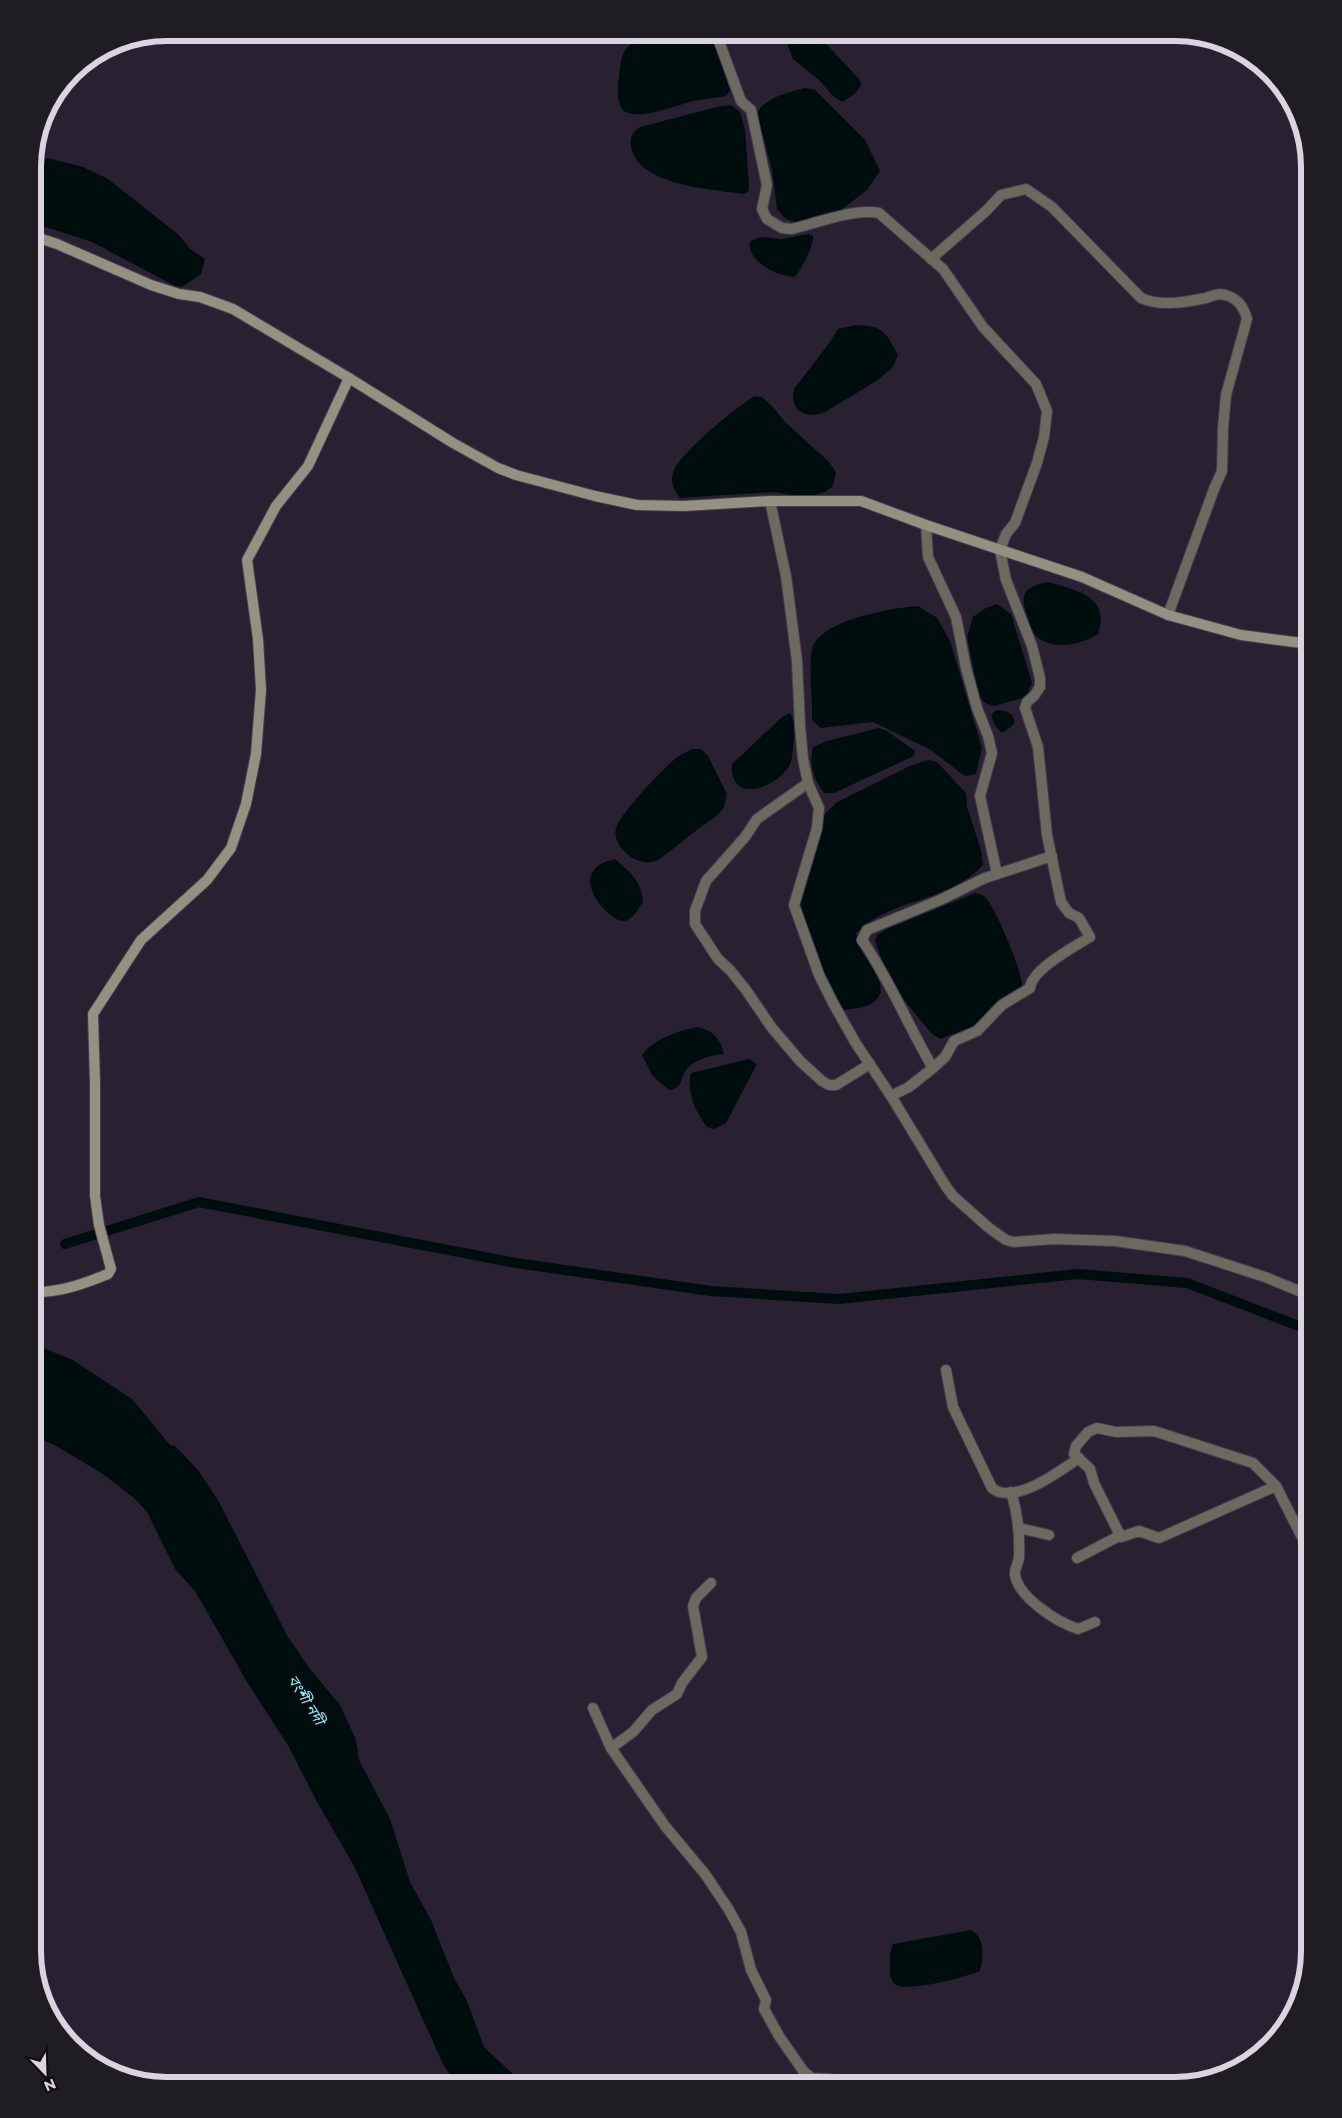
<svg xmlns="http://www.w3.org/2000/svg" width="1342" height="2118" font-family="Montserrat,'Noto Sans Bengali',sans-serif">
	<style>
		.water { fill: #000d0f }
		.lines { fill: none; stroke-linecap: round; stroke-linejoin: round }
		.canal { stroke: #000d0f; stroke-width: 10 }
		.street-casing { stroke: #453d4d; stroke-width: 12 }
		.secondary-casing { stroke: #453d4d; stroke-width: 12 }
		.street { stroke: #6c6a60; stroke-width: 10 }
		.secondary { stroke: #959182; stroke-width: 10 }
		.labels { text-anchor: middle; stroke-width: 5; stroke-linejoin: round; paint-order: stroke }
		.water-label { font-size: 15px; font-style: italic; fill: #94e9f0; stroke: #100c13 }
		.rim { fill: none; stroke: #d9d4df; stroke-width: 6 }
	</style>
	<rect width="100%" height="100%" fill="#292031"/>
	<g class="water">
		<path d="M647,33h65l18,58 -4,5c-9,2 -18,2 -27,4 -19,3 -52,19 -71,13 -12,-4 -11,-25 -9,-35 3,-30 3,-28 28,-45z"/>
		<polygon points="793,33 815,33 818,35 860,80 861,85 855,94 842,102 833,96 819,80 793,59 785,38 786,35"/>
		<path d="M805,88l10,2 50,50 15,31 -13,19 -26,20 -43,13 -12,-4 -9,-10 -5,-39 -15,-56c6,-16 33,-22 48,-26z"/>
		<path d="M731,105l9,7 5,18 4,55 -1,7 -5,2c-31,-5 -106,-8 -112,-48 -1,-9 1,-14 9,-19l81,-21z"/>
		<polygon points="33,157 52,159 83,167 108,179 179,235 190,249 205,259 201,274 182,287 175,286 92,242 33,223"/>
		<path d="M808,234l5,2c1,8 -13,38 -19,41 -16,-1 -48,-15 -44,-36l11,-4 21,2z"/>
		<path d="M855,325c29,1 30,6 43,30l-5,12 -15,13 -53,32c-19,8 -36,-2 -31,-23l36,-47 8,-13z"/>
		<path d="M754,396l8,1 10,9 13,16 44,40 7,10 -3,14 -8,6 -15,4h-11l-26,-4 -93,6c-6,-8 -10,-15 -7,-25 5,-19 63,-65 81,-77z"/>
		<path d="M1048,582c28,8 63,14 50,52 -17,11 -45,17 -62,2 -5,-5 -7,-14 -9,-21 -8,-22 -1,-29 21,-33z"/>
		<polygon points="997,604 1011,614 1032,683 1027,694 1022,698 994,706 987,704 979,697 967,637 973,617 984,609"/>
		<path d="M918,606l19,12 13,23 32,107 -6,26 -10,2 -4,-2 -31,-24 -58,-28 -52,6 -9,-8c1,-22 -4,-48 0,-70 6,-30 80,-42 106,-44z"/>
		<path d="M1000,710c9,2 12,3 15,12l-4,5 -9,6 -7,-7 -4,-11 4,-4z"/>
		<path d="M790,713c5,7 5,16 4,25 -1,10 -1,23 -6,30 -15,22 -59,35 -56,-4l50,-47z"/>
		<path d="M879,728l8,3 28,20 -1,5 -80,37h-10c-11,-15 -15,-28 -11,-46l14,-6z"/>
		<path d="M693,749h8l7,7 19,38 -3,13 -6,8 -16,11 -42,33c-11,5 -19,4 -29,-2 -9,-6 -18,-18 -15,-29 5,-16 47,-59 60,-70 5,-4 12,-7 17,-9z"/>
		<path d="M929,760l8,2 29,31 1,14 14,43 2,15c-35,38 -92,33 -127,68l24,50 1,9c-6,16 -23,16 -37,18l-13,-12 -33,-94 24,-78 1,-10 14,-14 75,-37z"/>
		<path d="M615,859c16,14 26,21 28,43 -5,7 -10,18 -19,19 -14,2 -63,-51 -9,-62z"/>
		<path d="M975,893c3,1 7,1 10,4 10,9 39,78 37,90l-25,15 -23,24 -34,13 -9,-6 -41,-50 -15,-42 2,-6 10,-6z"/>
		<path d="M698,1027c15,4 22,11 26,27 -12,1 -29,5 -36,14 -8,9 -5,21 -19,22l-17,-15 -10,-20c13,-17 36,-24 56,-28z"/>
		<path d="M749,1059l8,5 -31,59 -12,6 -7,-2c-11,-15 -21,-34 -16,-54z"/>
		<polygon points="33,1344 73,1360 132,1399 171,1446 174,1445 198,1470 219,1502 288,1637 310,1669 340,1705 356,1740 359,1760 390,1819 410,1882 431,1920 454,1978 467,2001 484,2047 516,2077 530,2085 457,2085 443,2064 355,1868 316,1800 289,1747 247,1682 195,1591 175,1569 147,1512 135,1499 103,1474 58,1447 33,1435"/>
		<path d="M971,1930c14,8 13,27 9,41 -14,6 -71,21 -84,14 -7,-5 -6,-14 -6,-22 0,-7 0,-12 3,-19z"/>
	</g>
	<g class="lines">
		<polyline class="canal" points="65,1244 199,1202 516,1263 711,1291 839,1299 1078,1274 1187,1283 1309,1330"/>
		<g class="street-casing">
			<g id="street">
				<path d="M716,33l25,68 10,9 16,75 -5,24 5,10 15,9 10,1c25,-6 62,-21 87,-16l64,56 40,58 53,57 11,27 -3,26 -7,26 -22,60 -9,11 -6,16 6,30 26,66 8,32v9l-6,9 -7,6 -2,6 13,39 9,88 14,67 8,11 10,5 11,19c-16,10 -58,32 -60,51l-28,17 -25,26 -23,10 -9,16 -12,11 -24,19 -18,9"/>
				<path d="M931,259l55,-48 15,-16 25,-6 26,18 89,91c20,9 45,4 65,0 5,-2 14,-5 19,-3 12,3 19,12 22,24l-21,76 -3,33 -1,43 -8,18 -46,126"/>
				<polyline points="770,501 786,576 797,661 800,726 803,759 808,783 819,808 817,828 794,905 819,975 833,1003 855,1042 891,1096 945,1185 953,1196 989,1228 1006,1240 1014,1242 1055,1239 1115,1241 1185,1251 1265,1277 1309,1295"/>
				<polyline points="926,525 928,557 956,617 966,668 977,708 988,736 992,753 980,796 997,874"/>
				<polyline points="808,783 757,819 745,837 706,881 695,911 695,924 718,959 730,970 746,990 772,1028 800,1061 822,1081 829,1085 836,1085 870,1064"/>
				<path d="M933,1068c-25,-42 -43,-88 -71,-128l5,-10 73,-30 45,-22 67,-22"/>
				<path d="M946,1370l7,37 39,81c22,18 68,-17 87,-30"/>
				<polyline points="1276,1486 1159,1538 1139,1531 1121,1537 1094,1483 1090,1469 1074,1454 1076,1446 1088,1432 1097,1428 1116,1432 1154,1431 1253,1463 1276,1486 1309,1551"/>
				<path d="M1011,1492c7,22 9,42 8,65 0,6 -5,11 -4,18 4,23 42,47 63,54l17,-7"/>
				<polyline points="1019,1528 1049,1535"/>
				<polyline points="1077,1558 1119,1536"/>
				<polyline points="593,1708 611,1748 665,1826 705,1874 729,1910 741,1932 751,1970 766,2000 764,2009 779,2036 804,2072 812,2078 831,2079 846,2085"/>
				<polyline points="611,1748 633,1732 652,1710 677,1694 682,1683 702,1657 693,1606 696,1598 711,1583"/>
			</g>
		</g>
		<g class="secondary-casing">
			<g id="secondary">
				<polyline points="33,236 57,244 151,285 179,294 200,297 233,309 349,378 453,443 498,468 516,475 595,496 637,505 684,506 770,501 861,501 926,525 1082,577 1168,615 1241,635 1309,644"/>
				<path d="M33,1292c26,1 50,-8 75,-18l3,-5 -12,-44 -4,-29v-113l-2,-69 48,-74 66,-60 24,-32 15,-44 10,-50 5,-64 -3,-51 -11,-79 29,-54 32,-40 41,-88"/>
			</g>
		</g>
		<use href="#street" class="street"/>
		<use href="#secondary" class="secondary"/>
	</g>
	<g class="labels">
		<g class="water-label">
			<text transform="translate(306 1700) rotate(58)" y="5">বংশী নদী</text>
		</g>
	</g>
	<path d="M0 0H1342V2118H0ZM167 41H1175A126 126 0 0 1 1301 167V1951A126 126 0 0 1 1175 2077H167A126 126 0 0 1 41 1951V167A126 126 0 0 1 167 41Z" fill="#201c23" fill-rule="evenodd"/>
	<path class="rim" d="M167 41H1175A126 126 0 0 1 1301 167V1951A126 126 0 0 1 1175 2077H167A126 126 0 0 1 41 1951V167A126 126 0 0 1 167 41Z"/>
	<g transform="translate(45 2073) rotate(157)" stroke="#100c13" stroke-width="4" paint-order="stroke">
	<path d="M0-4L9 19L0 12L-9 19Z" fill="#d9d4df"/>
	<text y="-8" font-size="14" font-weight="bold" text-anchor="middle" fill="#d9d4df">N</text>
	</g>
</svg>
